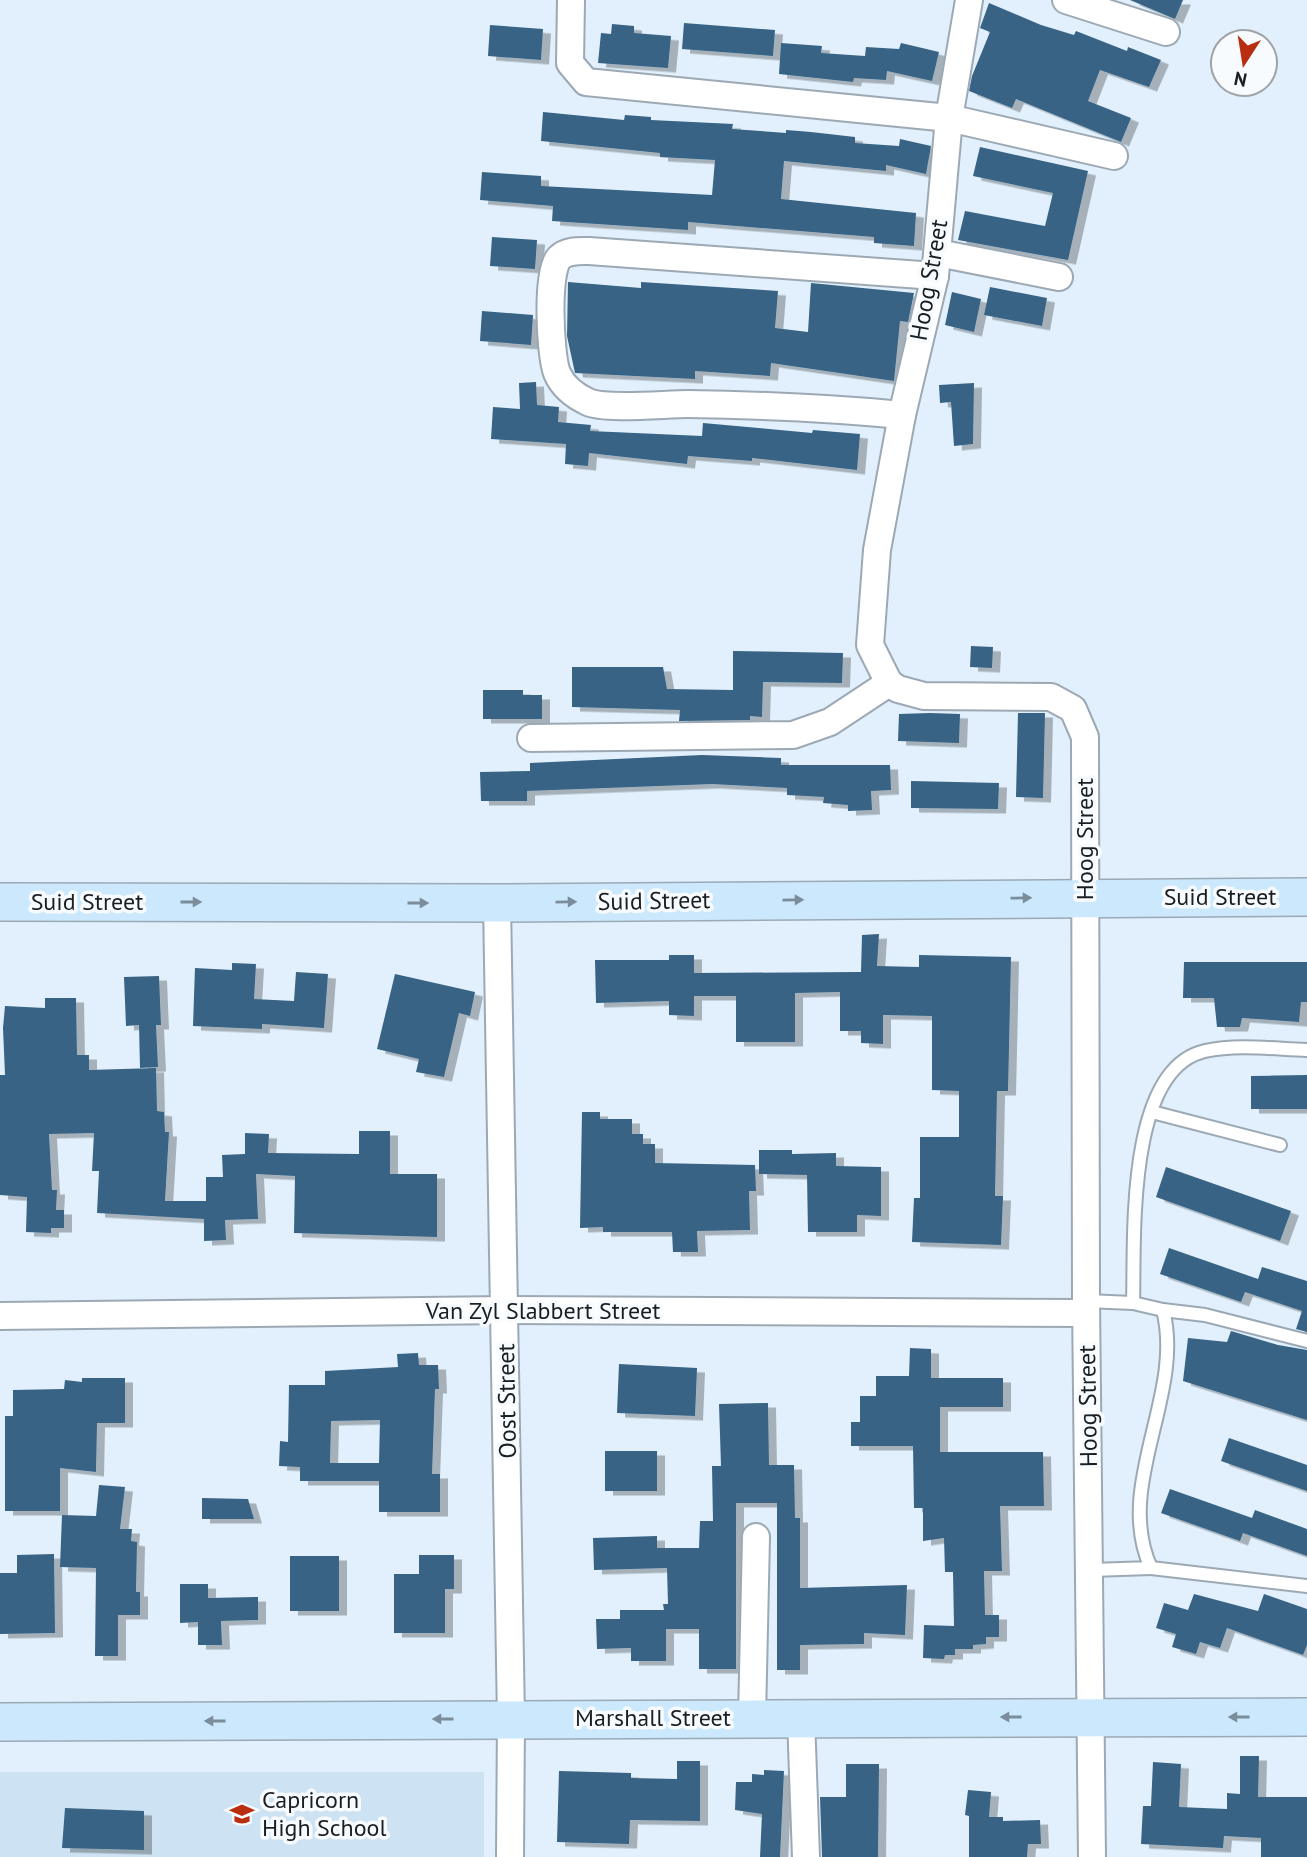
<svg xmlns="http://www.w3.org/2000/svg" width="1307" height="1857" font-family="'PT Sans',sans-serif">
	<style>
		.built { fill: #cde2f2 }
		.building { fill: #376384; fill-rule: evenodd; filter: url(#shadow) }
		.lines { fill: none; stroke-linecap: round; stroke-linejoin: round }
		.lane-casing { stroke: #9ca9b4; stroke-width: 16 }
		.street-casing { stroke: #9ca9b4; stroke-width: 30 }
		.secondary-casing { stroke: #9ca9b4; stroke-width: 40 }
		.lane { stroke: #fff; stroke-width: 12 }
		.street { stroke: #fff; stroke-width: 26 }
		.secondary { stroke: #cbe8fd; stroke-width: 37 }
		.oneway { fill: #7b8d9a }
		.labels { text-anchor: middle; stroke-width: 7; stroke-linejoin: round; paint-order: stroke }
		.street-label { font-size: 24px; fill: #191e22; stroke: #f8fbfe }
		.poi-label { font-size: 24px; fill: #191e22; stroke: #f8fbfe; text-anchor: start }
	</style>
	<defs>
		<filter id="shadow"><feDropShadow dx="8" dy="4.5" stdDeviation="0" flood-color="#0004"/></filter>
	</defs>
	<rect width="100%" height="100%" fill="#e1f0fc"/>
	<rect class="built" x="0" y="1772" width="484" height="85"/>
	<g class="building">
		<polygon points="1130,0 1183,0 1175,19"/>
		<polygon points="989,3 1041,25 1074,35 1076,31 1127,51 1128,47 1161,60 1149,87 1100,70 1088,101 1131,118 1121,142 1016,99 1012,108 969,91 972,76 990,32 980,28"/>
		<polygon points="684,23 775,30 773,56 682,49"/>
		<polygon points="612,24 634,26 634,33 671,36 668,68 598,63 601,33 611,34"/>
		<polygon points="490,25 543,29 541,60 488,56"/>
		<polygon points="781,43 822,46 821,53 865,56 866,47 899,49 901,43 939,52 932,81 887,71 886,80 854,78 853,82 779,74"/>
		<polygon points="543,112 624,120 625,115 651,117 651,120 733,124 732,129 786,133 786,130 811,132 855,137 855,143 899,146 900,139 931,146 926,174 886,165 886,171 784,161 781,199 916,213 914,246 874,243 874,237 688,222 688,230 552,221 553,206 480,200 482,172 541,176 541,186 712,195 715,160 660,157 660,153 541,141"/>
		<polygon points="980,147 1088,171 1068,260 958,240 965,211 1045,226 1053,193 973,176"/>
		<polygon points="492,237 537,240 535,269 490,266"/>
		<polygon points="568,282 641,288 641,282 778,291 775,328 808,332 811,283 914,293 908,322 900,321 894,381 771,363 770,376 695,371 695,379 575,373 567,336"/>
		<polygon points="990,287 1047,298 1042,326 984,315"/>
		<polygon points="952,292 981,299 974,332 945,325"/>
		<polygon points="482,311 533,315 531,345 480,341"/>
		<polygon points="536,382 537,405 559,407 558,422 591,425 590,431 702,436 703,423 812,433 813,430 860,434 857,470 752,458 752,461 688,456 687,464 589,453 588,466 565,464 566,444 491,439 493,407 520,409 519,383"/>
		<polygon points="974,383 973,444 954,446 951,402 940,403 939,385"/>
		<polygon points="971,646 993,647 992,668 970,667"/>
		<polygon points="733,651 843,653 842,683 763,682 762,717 750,716 750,720 679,721 680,710 572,707 572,667 663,667 667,689 733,690"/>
		<polygon points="483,690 523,690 523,695 542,695 542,719 483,719"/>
		<polygon points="930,713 960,714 959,743 898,741 899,714"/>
		<polygon points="1018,713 1045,713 1043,798 1016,797"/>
		<polygon points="702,755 781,758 781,765 890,765 891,790 871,791 872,810 848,811 848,805 823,803 824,797 787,795 787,788 712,784 527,791 527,801 481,801 480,772 530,771 530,763"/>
		<polygon points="911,781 999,783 998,809 911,808"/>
		<polygon points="879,934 877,966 919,967 919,955 1011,957 1008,1091 997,1091 995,1196 1003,1196 1001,1245 912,1242 914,1198 920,1198 920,1137 959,1137 959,1091 932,1090 932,1016 883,1015 883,1044 861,1043 861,1031 840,1031 840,992 795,993 795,1042 736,1042 736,996 694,996 694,1016 669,1015 669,1001 596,1003 595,960 669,960 669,955 694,955 694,973 861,972 862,935"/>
		<polygon points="1184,962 1307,962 1307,1002 1301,1002 1299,1022 1242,1018 1240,1027 1217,1027 1214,998 1183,998"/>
		<polygon points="232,963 256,964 254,999 294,1001 296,972 328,974 324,1028 262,1024 262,1029 193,1026 195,968 232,970"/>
		<polygon points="395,974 475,992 470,1016 459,1013 444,1077 416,1072 419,1059 377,1049"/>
		<polygon points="159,976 161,1025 156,1025 158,1067 140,1068 139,1025 126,1026 124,977"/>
		<polygon points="45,998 76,998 77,1055 89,1055 89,1070 156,1068 157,1111 164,1112 165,1132 169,1132 165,1201 206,1201 206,1177 223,1177 222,1155 245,1154 245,1133 269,1134 268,1153 359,1154 359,1131 390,1131 390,1174 437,1174 437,1237 294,1233 295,1176 256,1174 258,1219 225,1220 226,1240 204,1241 204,1219 97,1213 99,1171 92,1171 94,1133 49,1134 52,1190 57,1190 56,1210 64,1210 64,1228 51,1228 51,1233 26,1232 27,1197 0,1195 0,1075 5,1075 3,1028 5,1006 45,1008"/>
		<polygon points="1307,1075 1307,1109 1251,1109 1251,1076"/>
		<polygon points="582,1112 600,1112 600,1119 632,1119 632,1134 643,1134 643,1144 655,1144 655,1163 755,1165 756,1191 749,1191 750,1230 697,1231 698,1252 673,1252 672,1232 603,1232 603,1227 580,1228"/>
		<polygon points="759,1150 792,1150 792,1154 836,1153 836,1166 881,1167 881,1216 857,1215 857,1232 808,1232 807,1175 759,1174"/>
		<polygon points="1166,1167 1291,1211 1280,1241 1156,1197"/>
		<polygon points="1169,1248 1258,1279 1262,1267 1307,1281 1307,1332 1296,1329 1302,1311 1245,1292 1241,1302 1160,1274"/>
		<polygon points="1231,1331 1278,1345 1307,1350 1307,1420 1183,1381 1188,1338 1227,1342"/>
		<polygon points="910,1348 931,1349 931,1378 1003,1378 1003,1407 940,1407 940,1452 1043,1452 1044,1506 1000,1506 1002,1571 984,1571 985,1615 999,1615 999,1637 986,1637 986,1644 973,1645 973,1649 955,1649 955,1655 945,1655 944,1659 923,1658 924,1625 954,1626 953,1572 945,1572 944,1538 923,1541 923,1508 914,1508 913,1446 851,1446 851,1422 860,1422 860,1396 876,1396 876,1376 909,1376"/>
		<path d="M418,1353l1,12h19l1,24h-4l-3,85h8v38h-61v-31h-79v-14l-21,-1 1,-25 8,1 1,-57h36v-14l73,-4 -1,-13zM380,1420l-1,43h-49l1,-42z"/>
		<polygon points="619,1364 697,1368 695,1416 617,1413"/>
		<polygon points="82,1378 125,1378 125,1423 97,1423 96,1472 60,1468 60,1511 5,1511 5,1416 13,1416 13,1390 64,1389 65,1380 82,1382"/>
		<polygon points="768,1403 769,1465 794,1465 795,1518 800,1518 800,1588 907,1585 905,1635 864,1633 864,1644 800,1645 800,1670 777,1670 777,1503 736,1503 736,1669 699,1669 699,1629 666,1629 666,1661 631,1661 631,1648 597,1649 596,1619 620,1619 620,1610 664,1610 663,1604 668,1604 667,1568 594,1570 593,1538 657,1536 657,1548 699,1548 700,1521 713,1521 712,1466 721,1466 719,1404"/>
		<polygon points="1229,1438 1307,1465 1307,1491 1221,1461"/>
		<rect x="605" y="1451" width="52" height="40"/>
		<polygon points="99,1485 125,1487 120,1529 132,1529 131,1541 137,1542 136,1592 140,1592 140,1615 118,1615 118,1656 95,1656 96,1568 60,1567 62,1515 96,1516"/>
		<polygon points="1170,1489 1252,1518 1255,1510 1307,1529 1307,1556 1243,1533 1240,1541 1161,1513"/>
		<polygon points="202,1498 248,1499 254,1519 202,1519"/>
		<polygon points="54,1554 55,1633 0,1634 0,1573 17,1573 17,1555"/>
		<polygon points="419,1555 454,1555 454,1589 445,1589 445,1633 394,1633 394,1574 419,1574"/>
		<rect x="290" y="1556" width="49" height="55"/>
		<polygon points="180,1584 208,1584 208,1598 258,1597 258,1620 221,1621 222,1645 198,1645 198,1622 180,1623"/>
		<polygon points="1194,1594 1258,1611 1264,1594 1307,1609 1307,1645 1303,1655 1227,1628 1220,1648 1200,1642 1196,1654 1172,1647 1176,1634 1156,1628 1164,1603 1188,1610"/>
		<polygon points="1240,1756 1259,1756 1258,1797 1307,1797 1307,1857 1261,1857 1261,1838 1224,1836 1223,1848 1141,1844 1143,1806 1151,1806 1153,1762 1181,1764 1179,1807 1227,1809 1227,1793 1240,1794"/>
		<polygon points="677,1761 700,1761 700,1821 630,1820 629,1844 557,1842 559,1771 631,1773 631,1778 677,1779"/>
		<polygon points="846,1764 879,1764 878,1857 822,1857 820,1797 846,1797"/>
		<polygon points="764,1770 784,1771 780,1857 760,1857 762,1814 735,1810 736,1782 752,1782 752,1774 764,1775"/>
		<polygon points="968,1790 991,1792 989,1817 1003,1817 1003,1821 1040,1820 1041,1844 1028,1844 1027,1857 969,1857 969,1816 965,1815"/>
		<polygon points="65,1808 144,1811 144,1850 62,1848"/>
	</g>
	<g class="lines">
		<g class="lane-casing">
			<g id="lane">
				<polyline points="1152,1112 1280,1145"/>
				<path d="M1086,1301l47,2 30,7c22,85 -50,175 -12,258l-60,2"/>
				<path d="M1133,1303c2,-62 -8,-234 72,-252 33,-7 69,-2 102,-1"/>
				<polyline points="1163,1310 1205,1315 1307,1341"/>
				<polyline points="1151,1568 1307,1586"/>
			</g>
		</g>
		<g class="street-casing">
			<g id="street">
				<polyline points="571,0 570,63 586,82 949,118 1114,156"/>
				<polyline points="969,0 949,118 935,276 902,415 877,550 870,645 889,683 898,689 924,696 1051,697 1073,709 1085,737 1086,1301 1092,1857"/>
				<polyline points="1066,0 1166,32"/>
				<polyline points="938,253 1059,277"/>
				<path d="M902,415c-72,-7 -142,-10 -214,-11 -24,0 -82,6 -100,-2 -13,-6 -25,-15 -31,-29 -7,-17 -11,-102 2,-115 8,-8 20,-7 30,-7l346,25"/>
				<polyline points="531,738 793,735 830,722 889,683"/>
				<polyline points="497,903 511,1719 510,1857"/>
				<polyline points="0,1316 506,1310 1086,1313"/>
				<polyline points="752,1718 756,1537"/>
				<polyline points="801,1718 806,1857"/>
			</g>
		</g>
		<g class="secondary-casing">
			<g id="secondary">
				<polyline points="0,902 497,903 1307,897"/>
				<polyline points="0,1722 1307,1717"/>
			</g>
		</g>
		<use href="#lane" class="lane"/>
		<use href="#street" class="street"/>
		<use href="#secondary" class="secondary"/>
	</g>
	<defs><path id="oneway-solid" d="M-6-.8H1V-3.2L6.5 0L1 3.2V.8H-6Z" transform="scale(1.75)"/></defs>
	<g class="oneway">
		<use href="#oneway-solid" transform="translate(1021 898) rotate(-1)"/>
		<use href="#oneway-solid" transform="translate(793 900) rotate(-1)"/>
		<use href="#oneway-solid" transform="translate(191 902)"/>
		<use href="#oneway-solid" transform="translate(566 902) rotate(-1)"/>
		<use href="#oneway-solid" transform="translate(418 903)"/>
		<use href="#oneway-solid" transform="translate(1011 1717) rotate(180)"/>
		<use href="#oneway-solid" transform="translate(1239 1717) rotate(-180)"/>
		<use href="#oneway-solid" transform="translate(443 1719) rotate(180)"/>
		<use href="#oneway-solid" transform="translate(215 1721) rotate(180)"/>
	</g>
	<defs>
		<g id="school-bare" transform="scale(1.89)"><path d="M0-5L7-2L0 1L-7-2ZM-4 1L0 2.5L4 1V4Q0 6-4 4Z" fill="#b92e11" stroke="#f8fbfe" stroke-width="2.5" paint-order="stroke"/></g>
	</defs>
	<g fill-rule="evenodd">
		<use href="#school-bare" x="242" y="1814"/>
	</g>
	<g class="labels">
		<g class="street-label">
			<text transform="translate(929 280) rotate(-80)" y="8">Hoog Street</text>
			<text transform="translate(1085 839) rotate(-90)" y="8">Hoog Street</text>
			<text x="1220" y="905">Suid Street</text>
			<text transform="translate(654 901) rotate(-1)" y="8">Suid Street</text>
			<text x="87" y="910">Suid Street</text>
			<text x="543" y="1319">Van Zyl Slabbert Street</text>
			<text transform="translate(507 1401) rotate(-91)" y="8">Oost Street</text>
			<text transform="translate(1088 1406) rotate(-91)" y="8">Hoog Street</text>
			<text x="653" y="1726">Marshall Street</text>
		</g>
		<g class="poi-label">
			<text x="262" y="1808">Capricorn<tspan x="262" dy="28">High School</tspan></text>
		</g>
	</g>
	<g transform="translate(1244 63) rotate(192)"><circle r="33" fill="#f8fbfe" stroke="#9fa3a6" stroke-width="2"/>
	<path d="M0-5L12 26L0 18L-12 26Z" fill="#b92e11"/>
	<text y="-10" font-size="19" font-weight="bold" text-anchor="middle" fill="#191e22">N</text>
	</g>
</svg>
